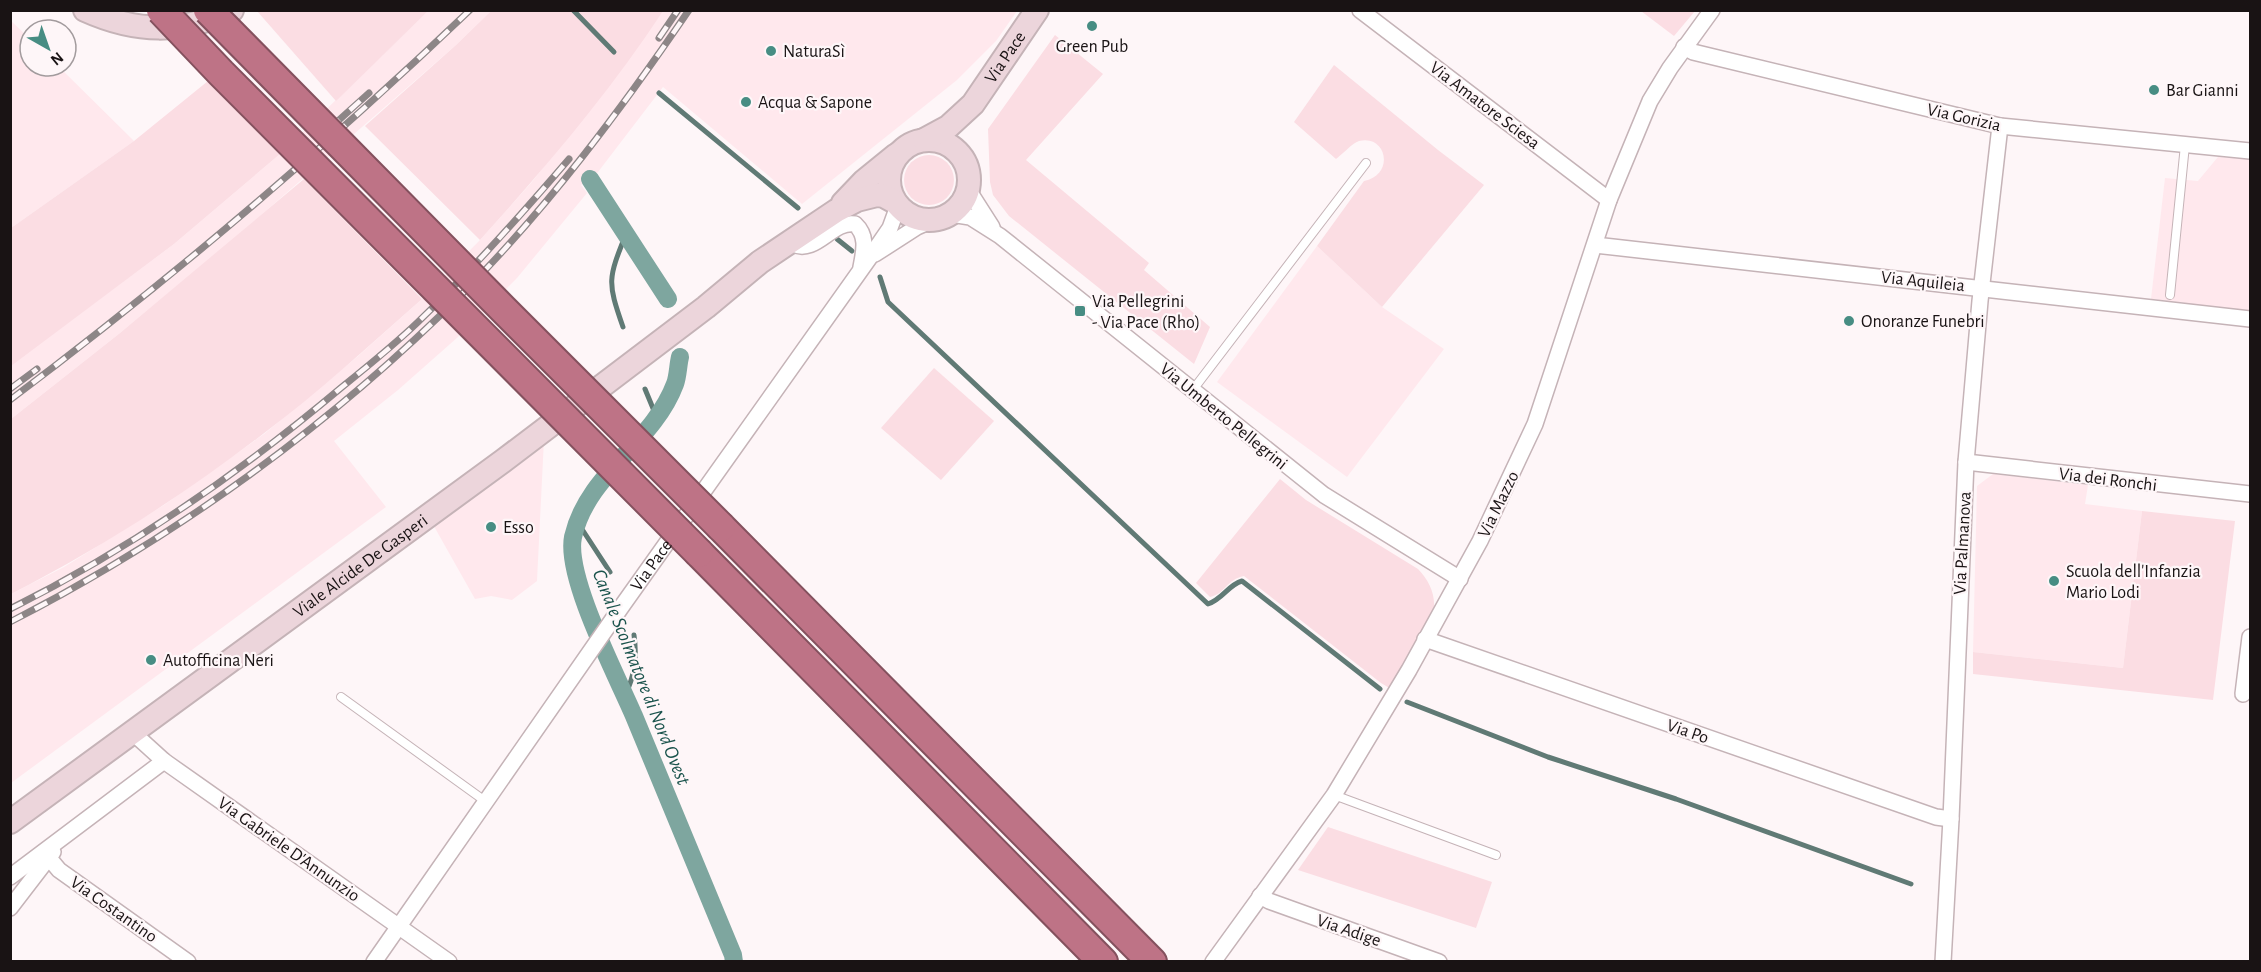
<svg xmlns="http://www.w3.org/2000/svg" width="2261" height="972" font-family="'Alegreya Sans',sans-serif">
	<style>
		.built { fill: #ffe8ed }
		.green { fill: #fbdde3 }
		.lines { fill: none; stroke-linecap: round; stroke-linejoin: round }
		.stream { stroke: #607a75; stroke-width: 5 }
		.canal { stroke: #7ea69f; stroke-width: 18 }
		.lane-casing { stroke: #c5b3b7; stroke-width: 10 }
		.street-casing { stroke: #c5b3b7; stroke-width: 18 }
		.secondary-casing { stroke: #c5b3b7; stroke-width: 26 }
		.highway-casing { stroke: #84515e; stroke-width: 32 }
		.lane { stroke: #fff; stroke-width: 8 }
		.street { stroke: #fff; stroke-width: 15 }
		.secondary { stroke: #ecd5db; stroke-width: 22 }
		.highway { stroke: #be7386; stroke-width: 28 }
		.rail-casing { stroke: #8d8687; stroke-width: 7 }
		.rail { stroke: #fef6f8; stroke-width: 4.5; stroke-dasharray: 14; stroke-linecap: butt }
		.highway-bridge-casing { stroke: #84515e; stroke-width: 32; stroke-linecap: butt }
		.highway-bridge { stroke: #be7386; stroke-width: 28 }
		.poi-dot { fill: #478d83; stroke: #fef6f8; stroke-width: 2 }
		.labels { text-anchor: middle; stroke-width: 4.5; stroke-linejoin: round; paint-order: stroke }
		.poi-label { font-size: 18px; fill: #191314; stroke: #fef6f8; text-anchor: start }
		.street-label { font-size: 18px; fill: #191314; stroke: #fef6f8 }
		.water-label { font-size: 20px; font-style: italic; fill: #1a534c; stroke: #fef6f8 }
	</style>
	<rect width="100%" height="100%" fill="#fef6f8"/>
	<g class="built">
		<polygon points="428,11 491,11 456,45 236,237 120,333 11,419 10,366 174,244 280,154"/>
		<polygon points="663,11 1017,11 996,41 957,80 802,204 663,87 598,172 581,185 587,193 517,278 458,337 398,390 334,441 386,507 11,783 11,594 64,567 164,505 264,434 357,357 422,299 480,240 531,183 592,106"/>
		<polygon points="10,20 30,39 30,66 58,66 134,141 11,228"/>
		<polygon points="2218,157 2250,159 2250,311 2151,299 2165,178 2198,181"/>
		<polygon points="1317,246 1382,307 1444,349 1347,477 1217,382"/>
		<polygon points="544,439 537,581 512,600 491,596 475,599 431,521"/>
		<polygon points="1993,474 2088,485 2085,504 2142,511 2123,668 1973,652 1977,486"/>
	</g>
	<g class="green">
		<polygon points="257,11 428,11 336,101"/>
		<path d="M491,11h172c-53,81 -118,157 -183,229l-115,-114 91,-81z"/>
		<polygon points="1641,11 1695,11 1674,36"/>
		<polygon points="1055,35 1103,74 1026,160 1149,263 1144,270 1210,327 1194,364 1009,216 993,195 990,182 988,129"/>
		<path d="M1334,65l104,85 46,35 -102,122 -65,-61 47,-65c31,-6 23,-47 -5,-40 -7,2 -16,13 -23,18l-42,-37z"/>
		<polygon points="208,81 280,154 174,244 11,366 11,228 134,141"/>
		<circle cx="929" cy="180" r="25"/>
		<path d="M304,179l118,120c-52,46 -103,93 -159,135 -79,61 -164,115 -252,160v-175l109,-86z"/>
		<polygon points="934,368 994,421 941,480 881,428"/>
		<path d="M1280,479l26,21 112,69c10,10 17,24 16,38 0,9 -36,69 -43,82l-10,-6 -137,-107c-17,3 -19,18 -34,21l-14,-14z"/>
		<polygon points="2142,511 2235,521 2213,700 1973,674 1973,652 2123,668"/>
		<polygon points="1328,827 1492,882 1476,928 1298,870"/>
	</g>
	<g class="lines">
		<g class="stream">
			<polyline points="573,10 614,52"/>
			<polyline points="659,93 798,208"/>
			<polyline points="837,239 852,251"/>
			<path d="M880,277l8,25 320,302c15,-5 20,-19 34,-23l138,108"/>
			<path d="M623,327c-16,-46 -15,-48 3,-93"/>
			<polyline points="645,389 657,418"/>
			<polyline points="578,523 610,572"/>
			<path d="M625,695c10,-19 12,-39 9,-60"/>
			<polyline points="1407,702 1548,757 1676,799 1911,884"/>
		</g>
		<g class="canal">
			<polyline points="590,179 668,299"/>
			<path d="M680,357c-2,8 -2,19 -5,27 -22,59 -88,90 -102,153 -8,40 44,139 61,179 33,80 66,160 99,239l1,7"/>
		</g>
		<g class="lane-casing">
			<g id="lane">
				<polyline points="2170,295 2185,145"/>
				<polyline points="1192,391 1366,163"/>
				<polyline points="341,697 485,801"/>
				<polyline points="1334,795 1496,855"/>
			</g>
		</g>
		<g class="street-casing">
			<g id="street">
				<polyline points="1360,10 1609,200"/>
				<polyline points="1684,47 1693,52 2000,126 2250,151"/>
				<polyline points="969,191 992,227"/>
				<polyline points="951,214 970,217 1000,236 1324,495 1460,579"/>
				<path d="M793,244c23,11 39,-24 62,-20 13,12 9,27 6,43"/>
				<polyline points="1595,245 2250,319"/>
				<polyline points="875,254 917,227 933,220"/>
				<polyline points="1966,462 2250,494"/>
				<polyline points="1425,639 1936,817 1951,819"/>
				<polyline points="2243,694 2250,637"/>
				<polyline points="132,732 164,761 449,962"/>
				<polyline points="44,852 59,870 188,962"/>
				<polyline points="10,877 164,761"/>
				<polyline points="1260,896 1269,901 1439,962"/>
				<polyline points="10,908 53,852"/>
				<path id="s1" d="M374,962l248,-356 248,-349 20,-29 8,-22"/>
				<polyline points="1213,962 1334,795 1409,670 1480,541 1535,424 1609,200 1650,101 1670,68 1712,10"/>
				<polyline points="1943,962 1951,819 1966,462 1980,301 2000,126"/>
			</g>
		</g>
		<g class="secondary-casing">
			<g id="secondary">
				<path d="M85,10c51,23 97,24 147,0"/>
				<circle cx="929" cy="180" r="40"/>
				<path id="s2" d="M924,140l24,-13 25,-23 64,-94"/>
				<polyline points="843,203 864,181 896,155"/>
				<path id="s3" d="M10,822l493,-361 203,-154 54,-45 76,-51 21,-11 20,-5 7,1 11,6"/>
			</g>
		</g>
		<g class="highway-casing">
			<g id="highway">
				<polyline points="721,527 1152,962"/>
				<polyline points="699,553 1103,962"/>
			</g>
		</g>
		<use href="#lane" class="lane"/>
		<use href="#street" class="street"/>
		<use href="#secondary" class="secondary"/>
		<use href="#highway" class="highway"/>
		<g class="rail-casing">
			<g id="rail">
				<polyline points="659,38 678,10"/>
				<polyline points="329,129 369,93"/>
				<polyline points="10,389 37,369"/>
				<path d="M10,400c161,-121 314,-251 460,-390"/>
				<path d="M10,609c120,-60 230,-136 332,-222 26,-21 52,-42 76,-65 54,-52 103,-107 151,-163"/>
				<path d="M10,622c166,-85 321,-197 453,-329 85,-86 158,-183 226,-283"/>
			</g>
		</g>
		<use href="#rail" class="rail"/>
		<g class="highway-bridge-casing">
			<g id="highway-bridge">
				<polyline points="161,10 221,73 699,553"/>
				<polyline points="208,10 503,309 721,527"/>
			</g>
		</g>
		<use href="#highway-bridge" class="highway-bridge"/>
	</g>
	<g class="poi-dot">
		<circle cx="1092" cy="26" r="6"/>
		<circle cx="771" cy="51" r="6"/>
		<circle cx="2154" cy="90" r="6"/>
		<circle cx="746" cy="102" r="6"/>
		<rect x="1074" y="305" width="12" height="12" rx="3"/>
		<circle cx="1849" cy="321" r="6"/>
		<circle cx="491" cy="527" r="6"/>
		<circle cx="2054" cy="581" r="6"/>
		<circle cx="151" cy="660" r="6"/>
	</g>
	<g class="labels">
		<g class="poi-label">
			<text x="1092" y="52" text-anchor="middle">Green Pub</text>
			<text x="783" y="57">NaturaSì</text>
			<text x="2166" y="96">Bar Gianni</text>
			<text x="758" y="108">Acqua &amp; Sapone</text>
			<text x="1092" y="307">Via Pellegrini<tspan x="1092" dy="21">- Via Pace (Rho)</tspan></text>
			<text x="1861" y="327">Onoranze Funebri</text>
			<text x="503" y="533">Esso</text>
			<text x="2066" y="577">Scuola dell'Infanzia<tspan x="2066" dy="21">Mario Lodi</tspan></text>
			<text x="163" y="666">Autofficina Neri</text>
		</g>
		<g class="street-label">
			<text dy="6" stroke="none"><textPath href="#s2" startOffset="118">Via Pace</textPath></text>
			<text transform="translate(1485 105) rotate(37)" y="6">Via Amatore Sciesa</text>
			<text transform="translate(1964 117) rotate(13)" y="6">Via Gorizia</text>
			<text transform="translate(1923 281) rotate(6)" y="6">Via Aquileia</text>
			<text transform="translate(1224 416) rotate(39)" y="6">Via Umberto Pellegrini</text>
			<text transform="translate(2108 479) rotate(7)" y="6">Via dei Ronchi</text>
			<text transform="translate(1498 504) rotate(-64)" y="6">Via Mazzo</text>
			<text transform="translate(1962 543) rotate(-87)" y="6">Via Palmanova</text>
			<text dy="6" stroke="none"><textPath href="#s1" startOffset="484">Via Pace</textPath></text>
			<text dy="6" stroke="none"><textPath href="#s3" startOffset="434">Viale Alcide De Gasperi</textPath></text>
			<text transform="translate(1688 731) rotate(19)" y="6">Via Po</text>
			<text transform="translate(289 849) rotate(35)" y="6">Via Gabriele D'Annunzio</text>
			<text transform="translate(114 909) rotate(35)" y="6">Via Costantino</text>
			<text transform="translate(1349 930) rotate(19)" y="6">Via Adige</text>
		</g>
		<g class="water-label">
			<text transform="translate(642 677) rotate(68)" y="7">Canale Scolmatore di Nord Ovest</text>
		</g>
	</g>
	<rect width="2261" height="972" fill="none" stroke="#191314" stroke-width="24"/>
	<g transform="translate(48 48) rotate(140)"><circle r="28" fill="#fef6f8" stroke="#a29b9d" stroke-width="1.5"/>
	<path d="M0-4.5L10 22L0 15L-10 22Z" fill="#478d83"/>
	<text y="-9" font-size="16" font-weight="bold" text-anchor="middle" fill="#191314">N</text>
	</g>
</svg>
